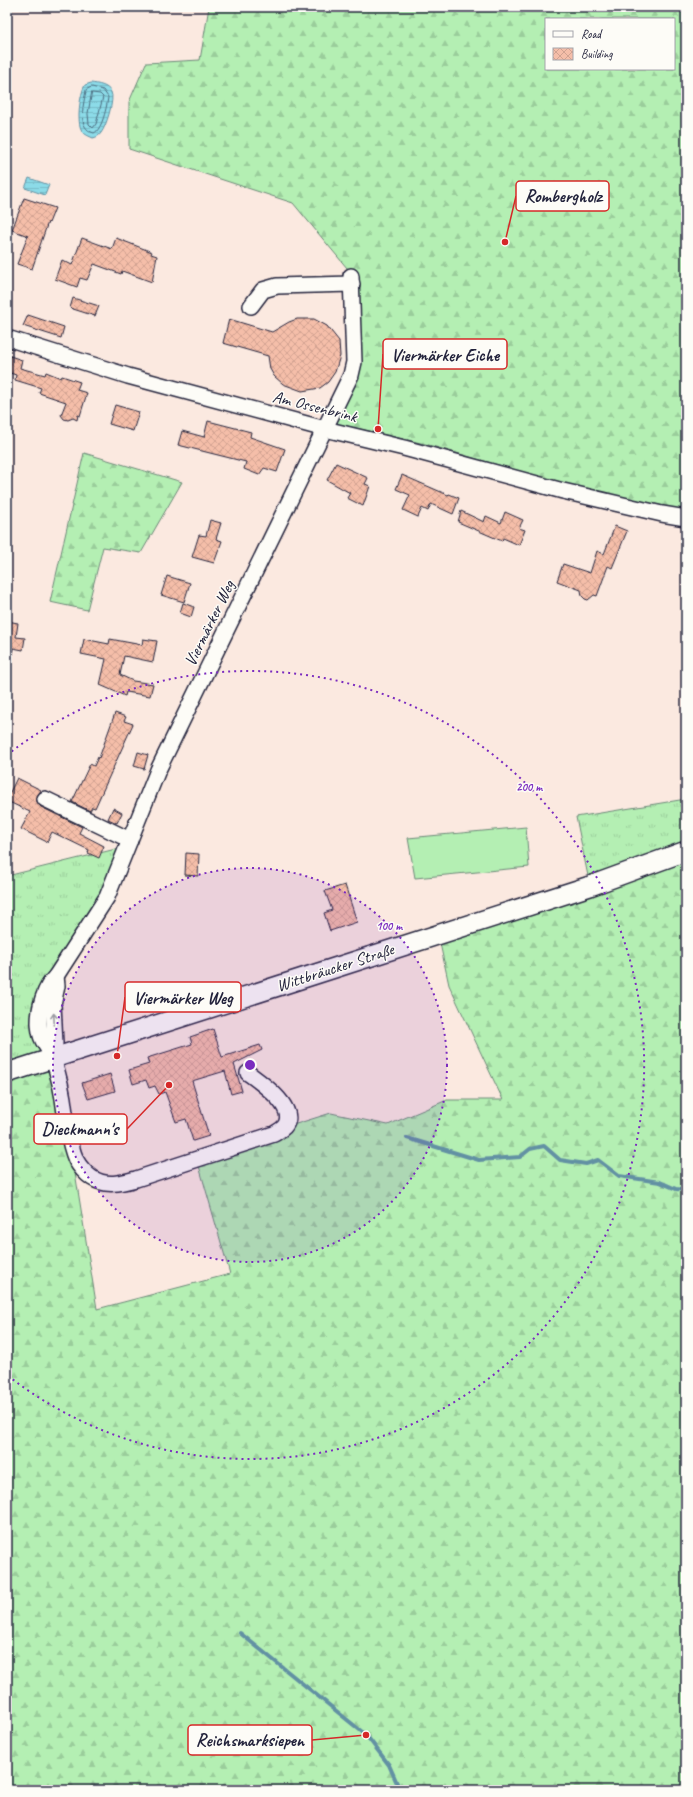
<svg xmlns="http://www.w3.org/2000/svg" width="693" height="1797" font-family="Caveat,sans-serif">
	<style>
		.grass { fill: url(#grass-tufts); stroke: #6b8877 }
		.forest { fill: url(#forest-firs); stroke: #6b8877; fill-rule: evenodd }
		.pitch { fill: #b4efb3; stroke: #6b8877 }
		.water { fill: url(#water-rules); stroke: #6291a3 }
		.lines { fill: none; stroke-linecap: round; stroke-linejoin: round }
		.shore { stroke: #4c6c80; stroke-width: 1 }
		.stream { stroke: #6291a3; stroke-width: 4 }
		.building { fill: url(#building-cross-hatch); stroke: #22223b }
		.minor-casing { stroke: #22223b; stroke-width: 18 }
		.major-casing { stroke: #22223b; stroke-width: 22 }
		.minor { stroke: #fdfcf7; stroke-width: 15 }
		.major { stroke: #fdfcf7; stroke-width: 19 }
		.oneway { stroke: #9a9aa2 }
		.ring { fill: none; stroke: #7b2cbf; stroke-width: 2; stroke-dasharray: 2 4 }
		.labels { text-anchor: middle; stroke-width: 3; stroke-linejoin: round; paint-order: stroke }
		.street-label { font-size: 17px; fill: #22223b; stroke: #fdfcf7 }
		.centre { fill: #7b2cbf; stroke: #fdfcf7; stroke-width: 2 }
		.ring-label { font-size: 12px; text-anchor: middle; font-weight: bold; fill: #7b2cbf; stroke: #fdfcf7; stroke-width: 3; stroke-linejoin: round; paint-order: stroke }
		.leader { fill: none; stroke: #d62828; stroke-width: 1.5 }
		.callout-dot { fill: #d62828; stroke: #fdfcf7; stroke-width: 1.5 }
		.callout { fill: #fdfcf7; stroke: #d62828; stroke-width: 1.5 }
		.callout-label { font-size: 18px; text-anchor: middle; font-weight: bold; fill: #22223b }
	</style>
	<defs>
		<pattern id="grass-tufts" width="24" height="20" patternUnits="userSpaceOnUse"><rect width="24" height="20" fill="#b4efb3"/><path d="M3 7l-1-3M5 7V3M7 7l1-3M15 17l-1-3M17 17v-4M19 17l1-3" fill="none" stroke="#9acd9b"/></pattern>
		<pattern id="forest-firs" width="22" height="20" patternUnits="userSpaceOnUse"><rect width="22" height="20" fill="#b4efb3"/><path d="M5 1l3.5 6h-7zM16 11l3.5 6h-7z" fill="#9acd9b"/></pattern>
		<pattern id="water-rules" width="6" height="5" patternUnits="userSpaceOnUse"><rect width="6" height="5" fill="#8cdbe8"/><path d="M0 2.5h6" fill="none" stroke="#78bcc8"/></pattern>
		<pattern id="building-cross-hatch" width="8" height="8" patternUnits="userSpaceOnUse"><rect width="8" height="8" fill="#f5bea9"/><path d="M0 0l8 8M0 8l8-8" fill="none" stroke="#d2a392"/></pattern>
	</defs>
	<rect width="100%" height="100%" fill="#fbe9e0"/>
	<filter id="ink" filterUnits="userSpaceOnUse"><feTurbulence type="fractalNoise" baseFrequency=".025" numOctaves="2"/><feDisplacementMap in="SourceGraphic" scale="8" xChannelSelector="R" yChannelSelector="G"/><feConvolveMatrix kernelMatrix="1 2 1 2 8 2 1 2 1" color-interpolation-filters="sRGB"/></filter>
	<g filter="url(#ink)">
		<g class="grass">
			<polygon points="686,799 686,851 590,886 576,817"/>
			<polygon points="128,846 62,965 53,1058 7,1073 7,876"/>
		</g>
		<g class="forest">
			<path d="M209,7h477v504l-118,-26 -143,-41 -91,-21 19,-63 4,-80 -64,-77 -164,-54v-47l17,-39 54,-3zM546,19h128v50h-128z"/>
			<polygon points="84,453 182,482 141,553 103,547 87,610 50,602"/>
			<polygon points="686,851 686,1790 7,1790 7,1073 53,1058 70,1141 97,1309 230,1274 199,1166 296,1124 331,1113 388,1125 447,1100 503,1100 449,985 438,934"/>
		</g>
		<polygon class="pitch" points="526,827 529,867 415,878 408,838"/>
		<g class="water">
			<path d="M91,83c7,1 16,2 20,9 4,7 -5,35 -10,41 -2,3 -4,4 -8,5 -4,-2 -8,-3 -11,-7 -6,-8 -2,-38 3,-46z"/>
			<polygon points="29,178 49,185 45,195 25,188"/>
		</g>
		<g class="lines">
			<g class="shore">
				<path d="M92,87l11,3 5,7c-1,9 -6,33 -14,36 -18,-5 -10,-29 -8,-43z"/>
				<polygon points="92,93 100,94 103,97 96,124 93,128 89,124 88,114"/>
			</g>
			<g class="stream">
				<polyline points="407,1138 479,1160 520,1157 530,1149 544,1146 560,1160 586,1164 598,1160 619,1176 660,1182 676,1189 686,1190"/>
				<polyline points="240,1633 366,1735 389,1765 400,1790"/>
			</g>
		</g>
		<g class="building">
			<polygon points="24,198 55,208 49,223 48,222 32,269 17,264 28,236 12,230"/>
			<polygon points="82,238 112,249 116,238 152,252 151,254 157,256 152,282 122,271 121,274 94,264 87,280 80,278 77,287 55,279 62,260 72,265"/>
			<polygon points="73,298 99,306 95,316 70,308"/>
			<polygon points="28,315 64,327 61,338 23,326"/>
			<polygon points="229,319 272,332 289,322 297,319 314,319 327,326 339,341 340,356 335,372 328,382 320,388 302,391 283,384 274,376 270,369 268,356 223,343"/>
			<polygon points="7,355 22,360 20,368 45,375 46,372 61,378 62,376 80,382 77,390 87,393 80,416 78,415 77,420 73,418 68,420 64,419 61,415 66,402 39,393 41,388 15,380 16,375 7,372"/>
			<polygon points="115,405 139,412 133,431 109,424"/>
			<polygon points="208,421 251,432 250,437 285,449 277,472 264,468 259,475 244,469 246,462 178,445 182,431 204,437"/>
			<polygon points="336,463 368,478 365,484 370,486 363,506 347,498 350,493 327,480"/>
			<polygon points="402,475 448,495 449,494 459,498 453,514 431,504 428,511 422,508 418,517 403,510 410,495 396,489"/>
			<polygon points="461,511 484,522 486,516 501,523 505,512 523,520 519,528 525,530 519,545 503,538 502,541 458,522"/>
			<polygon points="210,520 221,523 216,539 222,541 214,563 192,557 199,535 206,536"/>
			<polygon points="615,526 627,531 612,568 608,566 597,596 594,595 588,600 585,599 582,596 581,590 557,581 563,564 590,573 597,551 604,554"/>
			<polygon points="167,576 190,583 184,602 161,595"/>
			<polygon points="183,603 194,607 191,617 180,613"/>
			<polygon points="7,621 18,623 16,637 25,638 23,650 13,648 12,654 7,654"/>
			<polygon points="84,639 109,644 110,639 142,645 143,639 157,641 153,662 124,656 120,675 133,681 153,684 150,696 126,692 125,696 100,685 106,659 81,654"/>
			<polygon points="115,713 126,717 124,721 133,724 95,808 92,807 90,811 72,802 90,764 94,766 98,757 99,758"/>
			<polygon points="138,752 148,755 144,769 134,766"/>
			<polygon points="17,778 41,790 36,800 41,807 82,827 79,833 104,846 99,858 88,853 89,850 52,832 47,842 21,829 30,812 7,801 7,798"/>
			<polygon points="113,808 122,813 117,823 108,819"/>
			<polygon points="186,853 199,854 198,876 185,875"/>
			<polygon points="345,885 357,922 330,931 324,913 332,910 325,891"/>
			<polygon points="213,1029 222,1057 260,1045 262,1050 234,1064 242,1091 231,1094 225,1071 192,1081 209,1136 193,1141 186,1119 176,1122 165,1092 159,1094 155,1086 149,1088 146,1080 133,1084 129,1070 149,1064 147,1058 192,1044 190,1037"/>
			<polygon points="110,1074 115,1091 88,1099 82,1083"/>
		</g>
		<g class="lines">
			<g class="minor-casing">
				<g id="minor">
					<polyline points="251,306 263,290 277,286 352,284"/>
					<polyline points="7,338 128,376 325,429 404,448 563,491 662,514 686,518"/>
					<polyline points="45,799 130,840"/>
					<polyline points="53,1058 55,1043 53,1004 57,986 56,976"/>
					<path d="M248,1073c12,9 52,36 36,54 -3,3 -7,5 -10,7l-138,45c-15,4 -30,8 -44,-1 -6,-4 -13,-12 -16,-18 -7,-15 -8,-32 -11,-47 -2,-18 -6,-37 -12,-54 -5,-15 -13,-15 -14,-36 0,-16 5,-35 17,-47l51,-79 51,-127 193,-395 3,-13 -3,-86"/>
				</g>
			</g>
			<g class="major-casing">
				<polyline id="major" points="7,1073 590,886 686,851"/>
			</g>
			<use href="#minor" class="minor"/>
			<use href="#major" class="major"/>
		</g>
		<defs><path id="oneway-shaft" d="M-6 0H5M1.5-3L5.5 0L1.5 3" fill="none" stroke-width="1.6" stroke-linecap="round" stroke-linejoin="round"/></defs>
		<use class="oneway" href="#oneway-shaft" transform="translate(54 1019) rotate(-93)"/>
	</g>
	<circle cx="250" cy="1065" r="197" fill="#7b2cbf" fill-opacity=".12"/>
	<g class="ring">
		<circle cx="250" cy="1065" r="197"/>
		<path d="M7 755A394 394 0 1 1 7 1375"/>
	</g>
	<g class="labels">
		<g class="street-label">
			<text transform="translate(315 406) rotate(14)" y="6">Am Ossenbrink</text>
			<text transform="translate(209 623) rotate(-64)" y="6">Viermärker Weg</text>
			<text transform="translate(335 967) rotate(-18)" y="6">Wittbräucker Straße</text>
		</g>
	</g>
	<circle cx="250" cy="1065" r="6" class="centre"/>
	<g class="ring-label">
		<text x="529" y="791">200 m</text>
		<text x="389" y="930">100 m</text>
	</g>
	<path class="leader" d="M505 242L516 196M378 429L383 354M117 1056L125 997M169 1085L127 1129M366 1735L312 1740"/>
	<g class="callout-dot">
		<circle cx="505" cy="242" r="4"/>
		<circle cx="378" cy="429" r="4"/>
		<circle cx="117" cy="1056" r="4"/>
		<circle cx="169" cy="1085" r="4"/>
		<circle cx="366" cy="1735" r="4"/>
	</g>
	<g class="callout">
		<rect x="516" y="181" width="93" height="30" rx="4"/>
		<rect x="383" y="339" width="124" height="30" rx="4"/>
		<rect x="125" y="982" width="116" height="30" rx="4"/>
		<rect x="34" y="1114" width="93" height="30" rx="4"/>
		<rect x="188" y="1725" width="124" height="30" rx="4"/>
	</g>
	<g class="callout-label">
		<text x="563" y="202">Rombergholz</text>
		<text x="445" y="361">Viermärker Eiche</text>
		<text x="183" y="1004">Viermärker Weg</text>
		<text x="80" y="1135">Dieckmann's</text>
		<text x="250" y="1746">Reichsmarksiepen</text>
	</g>
	<rect width="693" height="1797" fill="none" stroke="#fdfcf7" stroke-width="24"/>
	<rect x="12" y="12" width="669" height="1773" fill="none" stroke="#22223b" stroke-width="1.5" filter="url(#ink)"/>
	<rect x="545" y="18" width="130" height="52" fill="#fdfcf7" stroke="#a5a5ac"/>
	<rect x="553" y="31" width="20" height="6" fill="#fdfcf7" stroke="#a5a5ac"/>
	<text x="581" y="38" font-size="12" fill="#22223b">Road</text>
	<rect x="553" y="48" width="20" height="12" fill="url(#building-cross-hatch)" stroke="#a5a5ac"/>
	<text x="581" y="58" font-size="12" fill="#22223b">Building</text>
</svg>
